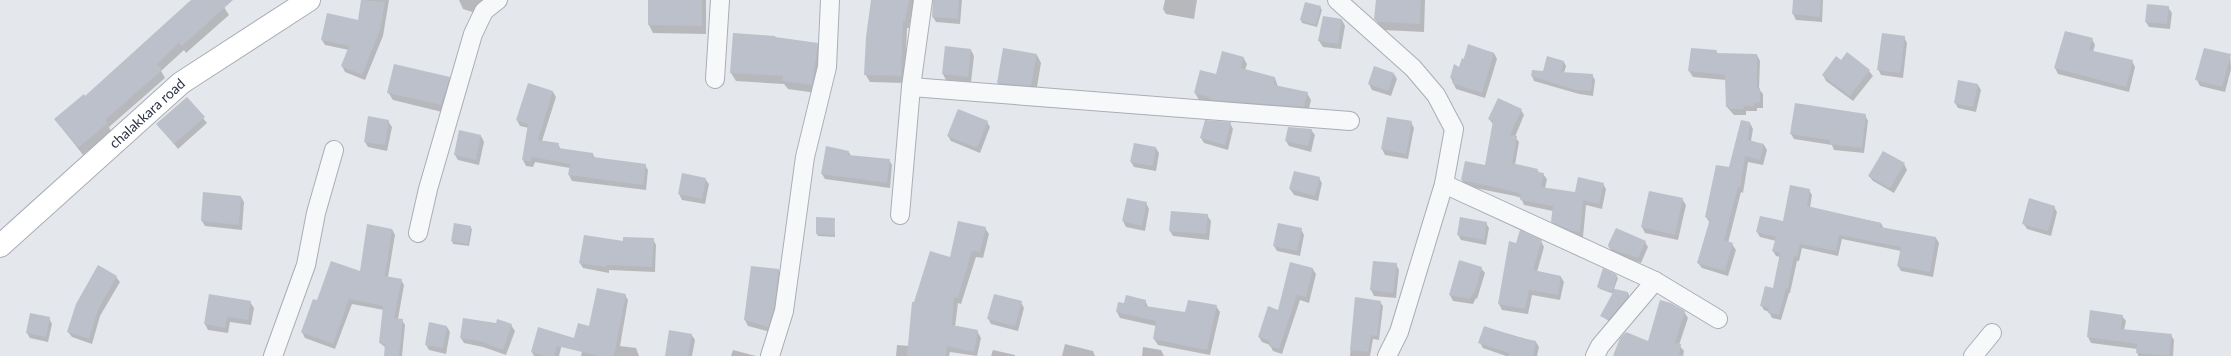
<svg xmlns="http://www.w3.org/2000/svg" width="2231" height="356" font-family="Lato,sans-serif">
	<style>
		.shadow { fill: #0003 }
		.building { fill: #bbc0ca }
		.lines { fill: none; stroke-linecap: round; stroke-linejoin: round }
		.street-casing { stroke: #a9aeb7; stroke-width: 20 }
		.secondary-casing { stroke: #a9aeb7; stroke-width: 24 }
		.street { stroke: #f7f8fa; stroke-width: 18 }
		.secondary { stroke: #fff; stroke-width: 22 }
		.labels { text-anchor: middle; stroke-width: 4; stroke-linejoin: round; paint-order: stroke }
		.street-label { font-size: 14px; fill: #2b3445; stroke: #f4f6f9 }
	</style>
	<rect width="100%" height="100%" fill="#e4e7ec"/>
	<g class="shadow">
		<polygon points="192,0 230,0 224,7 229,15 186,53 184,50 161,71 165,78 109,127 111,131 83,155 55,119 85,97"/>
		<polygon points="362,0 389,0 383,36 365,80 345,72 342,66 349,50 325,45 322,40 359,21"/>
		<polygon points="459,0 485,0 479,14 463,9"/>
		<polygon points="649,0 706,0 706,34 653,33 649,25"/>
		<polygon points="873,0 914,0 909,28 907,28 905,83 870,82 865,74"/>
		<polygon points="934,0 962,0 960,24 936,22 933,17"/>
		<polygon points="1165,0 1197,0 1194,19 1166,14 1163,9"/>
		<polygon points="1377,0 1425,0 1424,32 1383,30 1375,19"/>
		<polygon points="1794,0 1823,0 1822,22 1796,20 1793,14"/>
		<polygon points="1320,7 1322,10 1317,27 1302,23 1301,20"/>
		<polygon points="2168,7 2172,13 2170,29 2149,27 2146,22"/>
		<polygon points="1342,20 1345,26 1341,49 1323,47 1319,41"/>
		<polygon points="775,36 776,38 817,44 822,52 816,93 788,89 784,84 736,81 731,73"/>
		<polygon points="1904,37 1907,43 1903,78 1881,75 1878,69"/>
		<polygon points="2092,39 2095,45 2093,52 2132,61 2135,67 2129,92 2058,74 2055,68"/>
		<polygon points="1469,46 1494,53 1497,59 1485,98 1456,89 1451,78 1460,68"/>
		<polygon points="971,50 974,56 971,82 946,80 943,74"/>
		<polygon points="1716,51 1718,54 1757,55 1760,61 1759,89 1763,94 1763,108 1757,108 1757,111 1746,111 1746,115 1734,115 1727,107 1726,80 1693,77 1689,71"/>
		<polygon points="1037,55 1041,63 1036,93 1003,91 998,83"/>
		<polygon points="2230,55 2231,69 2225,92 2200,86 2197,80"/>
		<polygon points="1243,57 1247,64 1245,70 1275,78 1278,87 1307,93 1311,100 1308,113 1214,104 1199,100 1195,93"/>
		<polygon points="1841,61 1869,71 1873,76 1853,101 1826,81 1823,75"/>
		<polygon points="1564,62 1566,66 1564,73 1592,75 1595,80 1593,96 1579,94 1534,81 1532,76"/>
		<polygon points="1394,74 1397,79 1391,96 1372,90 1369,84"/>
		<polygon points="449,78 453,86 446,113 393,100 388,92"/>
		<polygon points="529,84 553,92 556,97 542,141 558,144 561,150 593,154 595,158 645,165 648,170 646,190 572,181 569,175 570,168 535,162 533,167 526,166 523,160 529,128 520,126 517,120"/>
		<polygon points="1978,85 1981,90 1976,112 1958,108 1955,103"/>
		<polygon points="187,99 207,123 178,149 158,124"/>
		<polygon points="1521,110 1524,115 1515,137 1519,142 1515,165 1537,170 1540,173 1543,174 1547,179 1545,189 1576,193 1603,184 1606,189 1602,209 1586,205 1583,237 1576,237 1555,227 1552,221 1553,211 1524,205 1521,198 1515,196 1465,186 1462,180 1486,166 1493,124 1489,119"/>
		<polygon points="1865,115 1868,121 1864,153 1834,150 1832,145 1794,139 1791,134"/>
		<polygon points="1388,118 1411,122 1414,128 1408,159 1385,155 1382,149"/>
		<polygon points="388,121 392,127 387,151 368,147 365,142"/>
		<polygon points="987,122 990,127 980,153 951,141 948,136"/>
		<polygon points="1230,123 1233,129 1228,150 1204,143 1201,138"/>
		<polygon points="1750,123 1753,129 1751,141 1764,145 1767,150 1763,165 1748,162 1743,193 1741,192 1728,243 1732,244 1736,250 1728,276 1702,268 1698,263 1710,223 1706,217"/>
		<polygon points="1311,130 1315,135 1311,152 1289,146 1286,141"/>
		<polygon points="481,136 484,142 479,165 458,160 455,155"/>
		<polygon points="1156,148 1159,153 1156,171 1134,167 1131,162"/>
		<polygon points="849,152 851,156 889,160 892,165 890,188 825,179 822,174"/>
		<polygon points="1904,164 1907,170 1894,193 1873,181 1869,176"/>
		<polygon points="1319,178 1322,183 1318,201 1294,195 1290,189"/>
		<polygon points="705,179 709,184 705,204 682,200 679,194"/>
		<polygon points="1809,190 1812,195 1810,208 1881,223 1884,229 1936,238 1939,243 1933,277 1901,271 1898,266 1901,251 1842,239 1838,256 1802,248 1799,261 1797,261 1790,293 1789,293 1781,320 1772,318 1769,312 1764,310 1761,305 1774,289 1780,257 1776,256 1773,251 1776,241 1760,237 1757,232 1783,223"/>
		<polygon points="241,197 244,202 242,230 205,226 202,221"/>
		<polygon points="1682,199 1686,205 1678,240 1645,233 1642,227"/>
		<polygon points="1146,203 1149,209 1145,231 1126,227 1123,221"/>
		<polygon points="2054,207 2057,212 2051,236 2027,229 2023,223"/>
		<polygon points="1207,215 1211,221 1209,240 1173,236 1170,231"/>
		<polygon points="834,219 835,237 818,236 817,234"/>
		<polygon points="1486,223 1489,228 1486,245 1461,240 1458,235"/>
		<polygon points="470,227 472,229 469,246 453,244 452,241"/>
		<polygon points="985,228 989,234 983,258 976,257 961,304 958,303 955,327 977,331 981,338 977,356 950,352 949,356 896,356 897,345 909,346 915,303 951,258"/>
		<polygon points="392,229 395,235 388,277 401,280 404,285 398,319 402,320 405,325 402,356 385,356 386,348 380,343 384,310 352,304 335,349 305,338 302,332 318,301 360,272"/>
		<polygon points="1301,229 1304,235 1300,256 1277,251 1274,246"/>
		<polygon points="653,239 656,245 655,272 609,270 609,273 583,268 580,263 624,243"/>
		<polygon points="1541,241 1544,247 1537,272 1561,277 1564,282 1560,300 1532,295 1528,314 1502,310 1499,304 1517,244"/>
		<polygon points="1645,242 1648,247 1641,263 1613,254 1610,248"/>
		<polygon points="1396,264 1399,270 1396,298 1374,296 1371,290"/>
		<polygon points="1312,268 1316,274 1309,303 1300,300 1282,354 1273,351 1270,345 1262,342 1259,337"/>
		<polygon points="1481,268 1485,273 1477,299 1476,298 1473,304 1453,301 1450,295"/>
		<polygon points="779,270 782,275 771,332 748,326 745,320"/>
		<polygon points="1616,276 1618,278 1614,289 1628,293 1629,295 1628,301 1610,322 1602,316 1614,294 1600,289 1598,287"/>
		<polygon points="116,277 120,282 100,316 92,344 72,337 68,332"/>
		<polygon points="625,295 628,300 620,346 636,348 639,356 581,356 587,326 590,327"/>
		<polygon points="1356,299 1380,302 1383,306 1379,340 1373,339 1370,356 1350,356"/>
		<polygon points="1145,300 1148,307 1186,313 1216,306 1220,312 1210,355 1158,345 1154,339 1156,326 1120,318 1117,312 1125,304"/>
		<polygon points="250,302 254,308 251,325 230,322 228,333 208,330 205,324"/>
		<polygon points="1021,302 1024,308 1018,331 991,324 988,318"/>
		<polygon points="2091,311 2122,316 2126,321 2124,330 2171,335 2174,340 2173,356 2138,356 2137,349 2091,343 2088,337"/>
		<polygon points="1684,312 1688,318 1679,345 1684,351 1683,356 1614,356 1649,342"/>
		<polygon points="49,318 52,324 48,342 30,338 27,333"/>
		<polygon points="511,325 515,331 506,355 483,347 464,343 461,338"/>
		<polygon points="447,327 450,332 446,354 429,350 426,345"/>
		<polygon points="1485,327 1536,342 1539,347 1537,356 1506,356 1483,348 1480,343"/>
		<polygon points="691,334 695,340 692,356 666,356"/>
		<polygon points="563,340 559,356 534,356 532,352"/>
		<polygon points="1065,344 1093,351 1095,356 1062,356"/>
		<polygon points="1143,347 1161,350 1164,356 1142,356"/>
		<polygon points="733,350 756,356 731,356"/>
		<polygon points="993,350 1015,355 1015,356 991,356"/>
	</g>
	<g class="building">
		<polygon points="191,0 233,0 182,46 179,43 157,64 162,70 105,120 108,123 78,148 54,119 84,94 85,96"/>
		<polygon points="361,0 385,2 380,30 362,75 341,66 349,46 321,40 327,13 358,20"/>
		<polygon points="648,0 702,0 702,26 648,25"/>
		<polygon points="871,0 909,0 905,21 903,21 901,76 864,75 866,37"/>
		<polygon points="933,0 959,0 958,19 932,17"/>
		<polygon points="1376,0 1421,0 1420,24 1378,22 1374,19"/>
		<polygon points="1793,0 1821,0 1820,17 1792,14"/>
		<polygon points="1305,2 1321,6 1316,25 1300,20"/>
		<polygon points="2147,4 2169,6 2167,24 2145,22"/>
		<polygon points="1323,16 1342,19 1338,44 1318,41"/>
		<polygon points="2065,31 2093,38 2089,50 2133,60 2126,87 2054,68"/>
		<polygon points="733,33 775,36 775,37 818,43 812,85 782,81 783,76 730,73"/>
		<polygon points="1882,33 1905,36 1900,73 1877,70"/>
		<polygon points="1468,44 1494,53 1482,93 1452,83 1454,79 1450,78 1454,64 1459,67 1462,58 1464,59"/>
		<polygon points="945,46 971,49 968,77 942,74"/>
		<polygon points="1003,48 1037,54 1031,86 997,83"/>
		<polygon points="1691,48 1717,50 1716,53 1757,54 1757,88 1760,88 1760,102 1754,103 1754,106 1743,106 1744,109 1730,109 1730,107 1726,107 1725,75 1688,71"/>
		<polygon points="2204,48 2231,54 2222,87 2195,80"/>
		<polygon points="1222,51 1244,57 1241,68 1275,77 1274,85 1308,92 1304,107 1211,100 1211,98 1194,93 1200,70 1216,74"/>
		<polygon points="1847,52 1870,70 1850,96 1822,75 1836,56 1841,60"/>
		<polygon points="1547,56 1564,61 1561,72 1593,74 1591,91 1575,90 1531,76 1532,70 1543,71"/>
		<polygon points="394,64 450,77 441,105 387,93"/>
		<polygon points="1374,66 1394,73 1388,91 1368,84"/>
		<polygon points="1958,80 1978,84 1973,107 1954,103"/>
		<polygon points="528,83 553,91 538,140 559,143 558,148 593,153 593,157 646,164 643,185 568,175 570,164 532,157 530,162 522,160 528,124 516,120"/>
		<polygon points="187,97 205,117 174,144 156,124"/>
		<polygon points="1498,98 1522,109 1510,135 1517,136 1512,163 1538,169 1537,172 1544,173 1541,187 1575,192 1578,177 1604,183 1599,204 1583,200 1580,232 1572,231 1551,222 1553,206 1520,200 1521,194 1511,191 1461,180 1465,161 1485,165 1493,121 1488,119"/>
		<polygon points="1795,103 1866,114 1862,148 1830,144 1830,140 1790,134"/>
		<polygon points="958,109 988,121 977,148 947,136"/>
		<polygon points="368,116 389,120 385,145 364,142"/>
		<polygon points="1387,117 1412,121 1406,154 1381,149"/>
		<polygon points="1205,120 1231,122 1225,145 1200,138"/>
		<polygon points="1741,120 1750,122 1748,140 1764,144 1760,160 1745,156 1740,188 1738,187 1724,240 1733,243 1725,271 1697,263 1710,219 1705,217 1716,165 1729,167"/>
		<polygon points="1288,127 1312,129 1308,146 1285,141"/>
		<polygon points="459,130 481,135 476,160 454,155"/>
		<polygon points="1134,143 1156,147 1153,166 1130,162"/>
		<polygon points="826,146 849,151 848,155 890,159 887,183 821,174"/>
		<polygon points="1883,151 1905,163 1890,188 1868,176"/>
		<polygon points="1294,171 1320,177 1315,196 1289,189"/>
		<polygon points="682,173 706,178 702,199 678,194"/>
		<polygon points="1790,185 1810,189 1807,206 1881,223 1880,227 1936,237 1930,272 1897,266 1901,247 1839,235 1836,251 1800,244 1797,257 1794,256 1788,288 1786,288 1779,315 1768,313 1769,308 1760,306 1765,286 1773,288 1780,253 1772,251 1776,237 1756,232 1760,216 1783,221"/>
		<polygon points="1649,191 1683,198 1675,235 1641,227"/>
		<polygon points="203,192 241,196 239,225 201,221"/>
		<polygon points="1127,198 1147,202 1142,226 1122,221"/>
		<polygon points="2029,198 2055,206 2048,231 2022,224"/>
		<polygon points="1171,211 1208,214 1206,234 1169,231"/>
		<polygon points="816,217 835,218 834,235 816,234"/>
		<polygon points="1460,217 1487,222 1484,240 1457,235"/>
		<polygon points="958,221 986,227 980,252 972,251 958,298 954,297 952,325 978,330 974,352 947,346 946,356 907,356 912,302 914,302 930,251 950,257"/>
		<polygon points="454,223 471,226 468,244 451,241"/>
		<polygon points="1278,223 1302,228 1297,251 1273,246"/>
		<polygon points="367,224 392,229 385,276 402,279 394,318 403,319 399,356 384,356 385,344 379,343 383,306 349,299 333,344 301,332 313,299 317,300 331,261 360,271"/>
		<polygon points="1616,228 1646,241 1638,258 1609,248 1608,245"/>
		<polygon points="1520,230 1542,240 1533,270 1561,276 1558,295 1529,290 1525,309 1498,304 1509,241 1516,243"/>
		<polygon points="584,235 623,241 623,237 654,238 652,267 606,265 606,267 579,263"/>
		<polygon points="1459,260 1482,267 1474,294 1473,293 1470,299 1449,295"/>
		<polygon points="1373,261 1397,263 1393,293 1370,290"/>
		<polygon points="1290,262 1313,268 1306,297 1297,295 1279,349 1269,346 1270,341 1258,337 1268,306 1278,310"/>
		<polygon points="98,265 117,276 98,310 89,339 67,332 76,304"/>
		<polygon points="751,266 779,269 774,309 768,327 744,320"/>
		<polygon points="1603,268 1617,275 1612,292 1597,287"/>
		<polygon points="597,288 626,294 614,356 599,356 557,346 554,356 544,356 531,352 538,327 574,338 578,323 589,326"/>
		<polygon points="1615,289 1628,292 1627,298 1608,320 1600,316"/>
		<polygon points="209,294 251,301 248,320 227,317 225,328 204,324"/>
		<polygon points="994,294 1022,301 1015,326 987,319"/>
		<polygon points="1126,295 1146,300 1145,306 1185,312 1188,300 1217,305 1207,350 1153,339 1156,321 1116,312 1118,302 1124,303"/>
		<polygon points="1355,297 1381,301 1377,336 1371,335 1368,352 1350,350"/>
		<polygon points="1660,300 1671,303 1685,311 1675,343 1681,344 1679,354 1684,356 1613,356 1620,338 1626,332 1648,341"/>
		<polygon points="2090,310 2123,315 2121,329 2172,334 2169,356 2136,353 2137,344 2087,337"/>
		<polygon points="30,313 50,317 46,337 26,333"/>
		<polygon points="463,318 496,323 497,319 512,324 503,350 480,341 460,338"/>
		<polygon points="429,322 447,326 443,348 425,345"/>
		<polygon points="1484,326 1513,336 1536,341 1533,356 1508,356 1509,353 1478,343"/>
		<polygon points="669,330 692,334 688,356 665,356"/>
	</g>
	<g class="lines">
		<g class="street-casing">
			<g id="street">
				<polyline points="1337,0 1413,68 1436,95 1454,129 1444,184 1399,332 1387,356"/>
				<polyline points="715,79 720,0"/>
				<polyline points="911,87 1350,121"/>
				<polyline points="1444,184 1655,281 1718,319"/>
				<polyline points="900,215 911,87 923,0"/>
				<polyline points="418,233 428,189 473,34 484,11 498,0"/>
				<polyline points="273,356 306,265 316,213 334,150"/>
				<polyline points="770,356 784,311 805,157 827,67 830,0"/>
				<polyline points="1595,356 1600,346 1655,281"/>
				<polyline points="1973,356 1992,333"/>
			</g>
		</g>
		<g class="secondary-casing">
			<g id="secondary">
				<path id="s1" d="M0,246l181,-163 128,-83"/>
			</g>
		</g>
		<use href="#street" class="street"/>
		<use href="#secondary" class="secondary"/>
	</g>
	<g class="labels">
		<g class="street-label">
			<text dy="5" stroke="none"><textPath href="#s1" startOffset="198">chalakkara road</textPath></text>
		</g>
	</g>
</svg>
